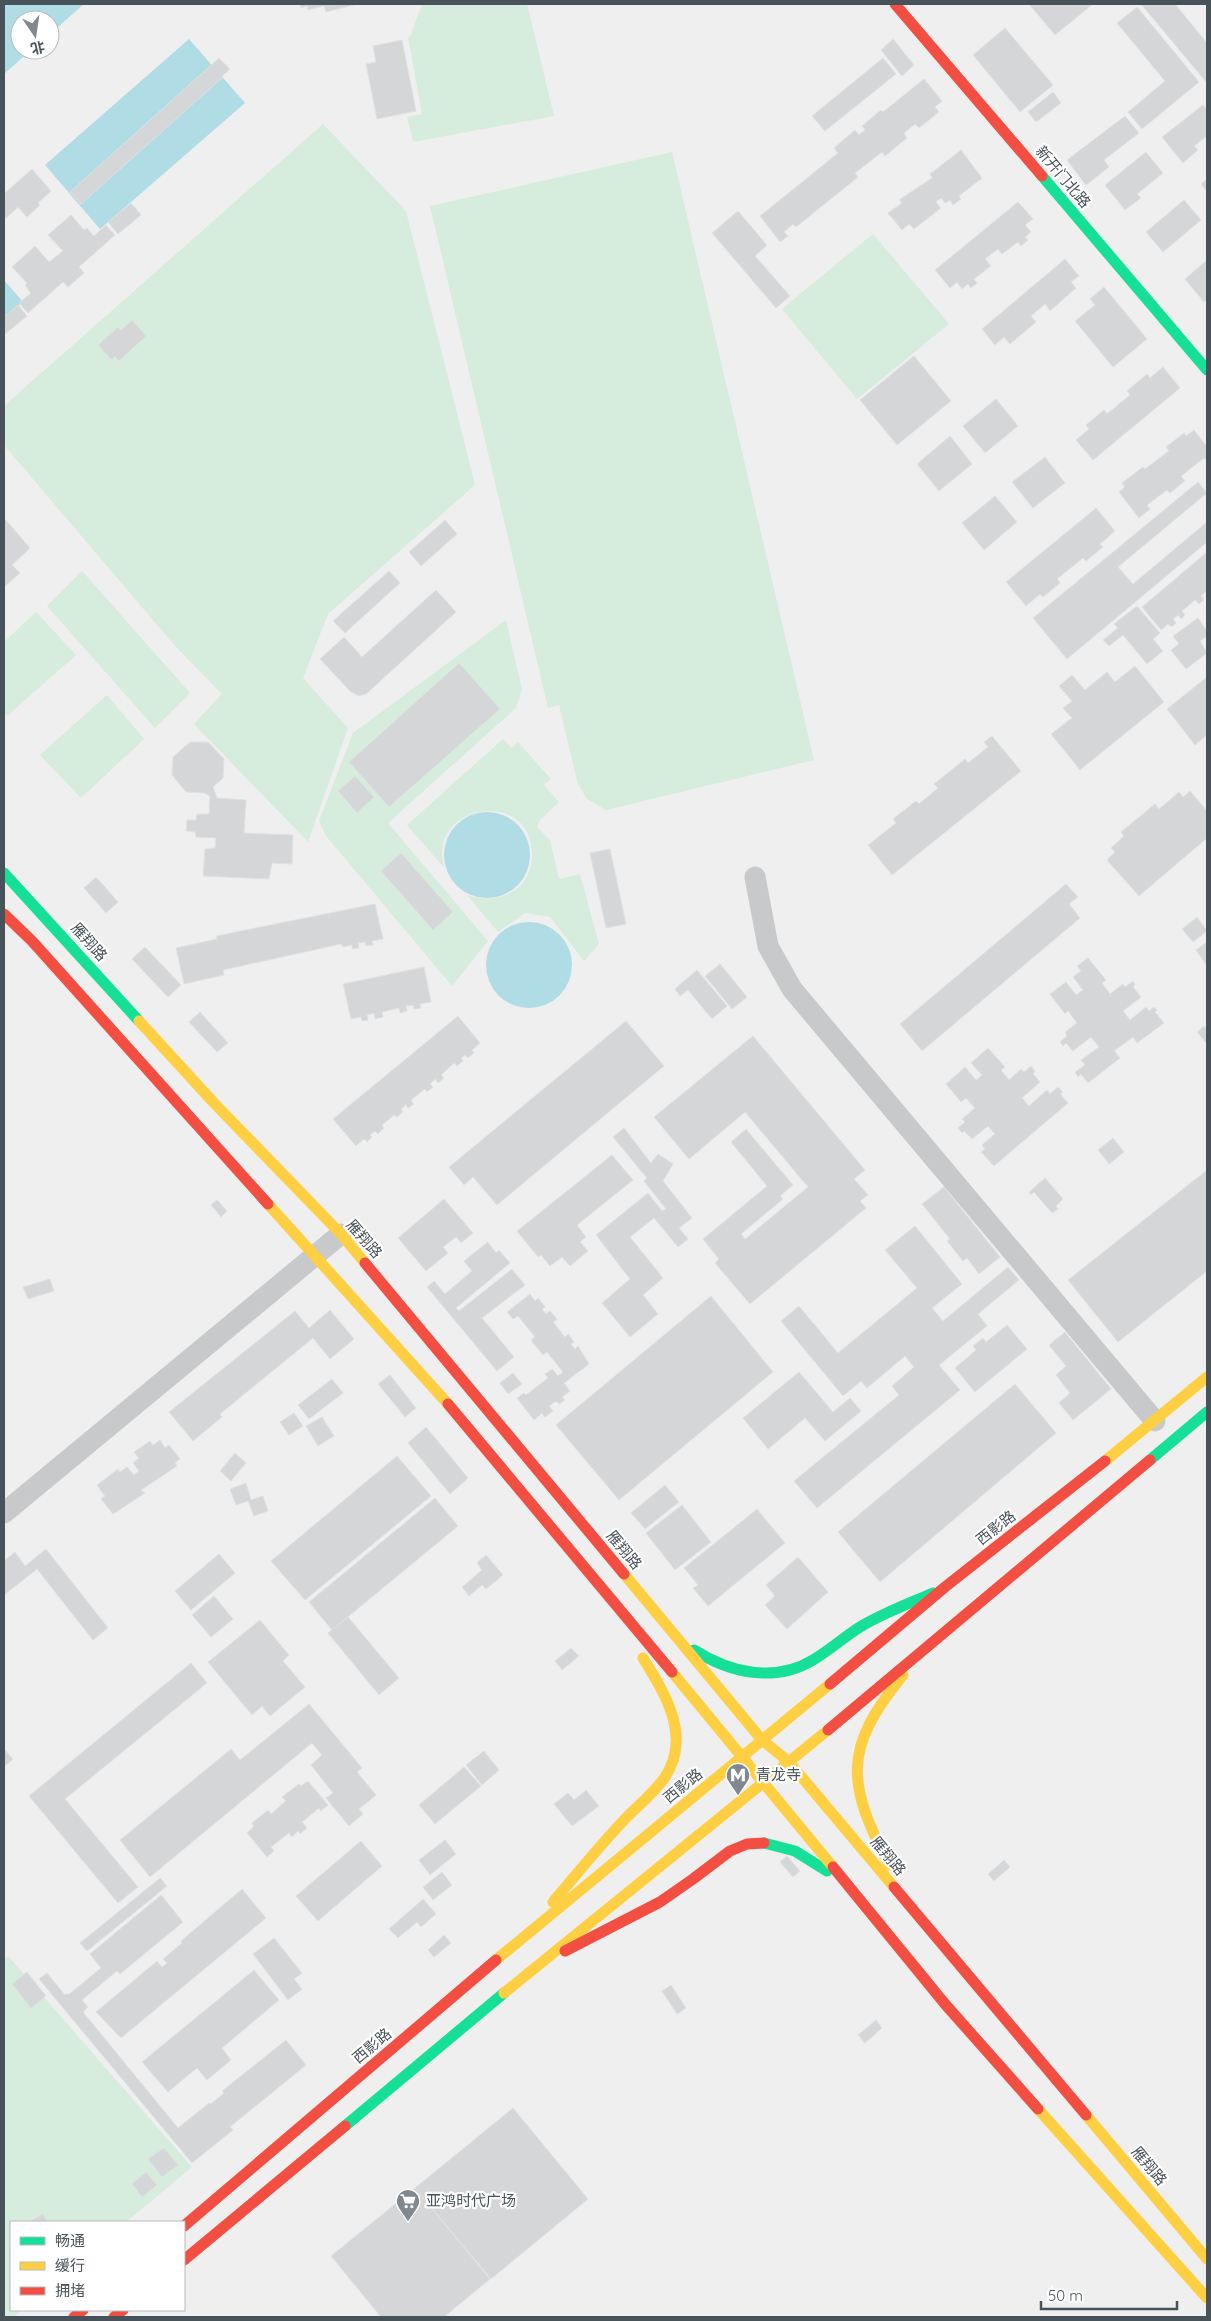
<svg xmlns="http://www.w3.org/2000/svg" width="1211" height="2321" font-family="Quicksand,'Noto Sans SC',sans-serif">
	<style>
		.green { fill: #d6ecdd }
		.water { fill: #afdce5 }
		.building { fill: #d5d6d8; stroke: #e0e1e2 }
		.lines { fill: none; stroke-linecap: round; stroke-linejoin: round }
		.street { stroke: #c7c9ca; stroke-width: 21 }
		.fast { stroke: #16e098; stroke-width: 11 }
		.slow { stroke: #ffcf43; stroke-width: 11 }
		.jam { stroke: #f24e42; stroke-width: 11 }
		.labels { text-anchor: middle; stroke-width: 4.5; stroke-linejoin: round; paint-order: stroke }
		.street-label { font-size: 15px; fill: #485259; stroke: #fff }
		.poi-label { font-size: 15px; fill: #485259; stroke: #fff; text-anchor: start }
	</style>
	<rect width="100%" height="100%" fill="#efefef"/>
	<g class="green">
		<polygon points="422,4 527,4 554,116 413,142 407,117 422,114 408,37 410,37"/>
		<polygon points="323,124 406,211 475,485 328,614 303,678 348,728 308,842 194,724 222,694 175,646 4,445 4,406"/>
		<polygon points="672,152 814,760 606,810 587,799 578,784 559,705 548,708 430,206"/>
		<polygon points="873,234 949,324 857,399 782,309"/>
		<polygon points="82,571 190,693 155,728 47,606"/>
		<polygon points="36,612 76,655 7,716 4,713 4,642"/>
		<polygon points="506,620 522,689 516,708 388,823 488,941 452,986 326,836 319,821 353,733"/>
		<polygon points="107,695 144,739 81,798 40,755"/>
		<path d="M503,739l8,9 7,-6 33,37 -7,6 15,17 -19,18 -3,7 13,13 9,39 21,-5 19,70 -15,17 -34,-44 -25,-4 -27,19 -31,-37c21,6 38,5 54,-10 8,-8 11,-20 11,-32 -2,-68 -109,-47 -87,16l-38,-44z"/>
		<polygon points="8,1956 192,2167 126,2222 11,2222 11,2310 22,2310 13,2317 4,2317 4,1959"/>
	</g>
	<g class="water">
		<polygon points="4,4 84,4 50,34 50,20 20,20 20,50 31,50 4,74"/>
		<polygon points="189,39 245,103 100,229 45,165"/>
		<polygon points="4,280 23,302 4,319"/>
		<circle cx="487" cy="855" r="43"/>
		<circle cx="529" cy="965" r="43"/>
	</g>
	<g class="building">
		<polygon points="300,4 354,4 354,5 326,12 324,6 308,10 307,6 301,8"/>
		<polygon points="1029,4 1093,4 1055,35"/>
		<polygon points="1141,4 1175,4 1207,43 1207,83"/>
		<polygon points="1137,7 1199,82 1142,129 1128,112 1165,81 1117,23"/>
		<polygon points="1005,28 1053,85 1020,112 973,55"/>
		<polygon points="893,39 914,65 902,76 881,50"/>
		<polygon points="402,40 416,111 377,119 366,64 376,62 373,46"/>
		<polygon points="219,58 230,69 222,76 223,77 81,204 70,192"/>
		<polygon points="883,58 896,74 825,131 812,116"/>
		<polygon points="924,79 942,101 935,107 939,112 919,128 915,124 904,133 907,138 885,156 882,152 855,173 858,177 796,227 793,224 784,232 788,236 780,242 760,216 838,153 834,148 855,130 859,135 865,130 862,126 881,110 883,112"/>
		<polygon points="1053,92 1061,103 1036,122 1028,112"/>
		<polygon points="1203,105 1207,110 1207,136 1194,146 1198,150 1183,163 1162,137"/>
		<polygon points="1125,116 1139,133 1104,160 1109,167 1086,185 1067,160"/>
		<polygon points="961,150 982,178 959,196 961,199 953,205 950,200 945,203 941,198 936,202 941,208 914,229 909,224 902,230 888,213 902,203 899,200 932,178 930,174"/>
		<polygon points="1146,152 1163,173 1137,194 1141,198 1125,210 1105,185"/>
		<polygon points="32,169 51,191 38,203 40,205 27,217 18,207 4,220 4,194"/>
		<polygon points="1207,179 1207,192 1201,184"/>
		<polygon points="1184,200 1201,220 1163,252 1146,232"/>
		<polygon points="1018,202 1033,219 1025,225 1031,232 1025,237 1028,240 1021,246 1018,242 1002,254 998,249 985,259 991,266 974,279 977,283 971,288 968,284 962,289 957,282 950,288 935,270"/>
		<polygon points="131,203 141,215 118,234 108,222"/>
		<polygon points="738,211 767,245 755,256 790,296 776,308 712,233"/>
		<polygon points="71,215 84,230 87,228 94,236 106,225 115,235 79,267 84,273 68,287 63,282 28,313 19,303 31,293 25,285 27,283 12,267 35,246 49,262 63,251 48,235"/>
		<polygon points="1065,259 1079,276 1071,282 1076,288 1050,311 1045,304 1031,316 1036,322 1010,344 1004,337 995,345 982,329"/>
		<polygon points="1207,260 1207,299 1204,302 1185,279"/>
		<polygon points="1104,287 1147,339 1113,367 1075,321 1095,305 1090,299"/>
		<polygon points="18,305 27,316 4,335 4,317"/>
		<polygon points="132,320 146,336 119,361 115,356 112,360 98,345 118,327 121,330"/>
		<polygon points="914,356 951,401 897,445 860,400"/>
		<polygon points="1163,367 1180,388 1093,460 1076,440 1089,429 1086,425 1104,410 1107,414 1130,395 1127,391 1147,374 1150,378"/>
		<polygon points="996,399 1018,426 985,453 963,426"/>
		<polygon points="1194,430 1207,447 1207,461 1204,458 1181,476 1185,481 1170,493 1167,490 1147,505 1150,509 1139,518 1119,492 1125,487 1122,483 1143,467 1145,469 1169,451 1166,447 1184,433 1186,436"/>
		<polygon points="950,436 972,464 939,491 917,464"/>
		<polygon points="1045,457 1065,483 1033,508 1012,482"/>
		<polygon points="1198,482 1207,493 1118,567 1133,584 1207,522 1207,542 1067,659 1033,618"/>
		<polygon points="995,496 1017,522 984,550 962,523"/>
		<polygon points="1096,508 1115,531 1100,544 1103,547 1086,561 1083,558 1057,579 1060,583 1043,597 1040,594 1026,606 1006,582"/>
		<polygon points="4,518 30,548 12,565 20,573 4,587"/>
		<polygon points="445,520 457,534 421,566 409,552"/>
		<polygon points="1207,552 1207,594 1205,592 1201,596 1204,600 1199,604 1195,600 1182,611 1185,615 1181,619 1178,615 1173,619 1176,623 1172,627 1168,624 1161,630 1142,607"/>
		<polygon points="389,571 400,583 345,633 333,621"/>
		<polygon points="436,590 456,612 366,694 359,696 351,692 320,659 344,637 362,657"/>
		<polygon points="1137,606 1160,633 1153,639 1163,651 1147,664 1123,635 1109,646 1103,640 1118,628 1114,624"/>
		<polygon points="1198,618 1207,631 1207,636 1200,641 1207,653 1186,669 1171,650 1179,644 1173,636"/>
		<polygon points="459,663 500,709 389,807 349,762"/>
		<polygon points="1135,666 1164,702 1080,770 1051,734 1072,718 1063,708 1072,701 1059,686 1072,675 1085,690 1107,672 1115,682"/>
		<polygon points="1207,677 1207,735 1195,745 1167,709"/>
		<polygon points="992,736 1021,771 892,875 868,845 896,823 893,819 916,801 919,804 938,788 934,784 965,759 968,763 988,747 984,742"/>
		<polygon points="190,742 208,742 224,759 223,778 213,787 217,798 246,800 244,833 293,835 292,864 272,863 269,879 203,876 205,849 215,848 216,838 196,837 195,832 186,831 187,820 196,820 197,814 209,814 210,796 204,793 186,792 172,775 173,757"/>
		<polygon points="355,776 374,797 357,813 338,791"/>
		<polygon points="1190,791 1207,811 1207,838 1139,896 1107,860 1115,852 1111,848 1124,836 1121,832 1155,804 1159,809 1179,792 1183,797"/>
		<polygon points="610,849 626,924 606,928 590,853"/>
		<polygon points="401,853 453,912 433,930 381,871"/>
		<polygon points="96,877 118,902 106,913 84,888"/>
		<polygon points="1066,884 1078,897 1069,904 1080,918 922,1051 900,1024"/>
		<polygon points="375,904 383,939 372,941 373,945 366,946 365,942 358,943 359,948 352,949 352,945 343,947 341,944 223,970 224,975 184,984 176,948 217,939 216,936"/>
		<polygon points="1197,917 1207,931 1193,942 1182,929"/>
		<polygon points="1207,942 1207,966 1196,950"/>
		<polygon points="145,947 181,985 168,997 132,959"/>
		<polygon points="1088,958 1106,980 1102,983 1110,994 1123,984 1125,987 1133,981 1135,985 1133,987 1141,997 1123,1011 1130,1020 1146,1007 1149,1011 1154,1007 1157,1010 1155,1012 1164,1023 1137,1043 1133,1037 1114,1051 1120,1058 1088,1083 1081,1074 1078,1077 1075,1072 1085,1065 1081,1060 1099,1047 1091,1037 1073,1051 1066,1043 1063,1046 1060,1042 1067,1036 1065,1032 1077,1023 1068,1011 1065,1014 1050,994 1066,982 1076,995 1083,990 1073,977 1081,971 1077,966"/>
		<polygon points="720,964 747,997 732,1009 705,976"/>
		<polygon points="424,967 431,1002 420,1004 421,1008 414,1009 413,1005 406,1006 407,1011 400,1013 399,1008 382,1012 383,1017 375,1019 374,1013 367,1015 368,1020 362,1021 361,1017 351,1019 343,984"/>
		<polygon points="697,970 727,1006 712,1019 688,990 680,996 675,989"/>
		<polygon points="200,1012 228,1043 217,1052 189,1022"/>
		<polygon points="458,1016 480,1043 472,1050 474,1053 468,1058 465,1055 461,1058 463,1061 457,1066 454,1063 441,1075 444,1078 438,1083 435,1079 430,1084 433,1087 427,1092 425,1089 411,1100 414,1104 408,1108 406,1105 401,1109 403,1112 397,1117 394,1115 382,1125 384,1128 378,1134 375,1131 370,1135 372,1137 367,1142 364,1139 356,1146 333,1119"/>
		<polygon points="626,1021 664,1066 497,1205 473,1177 464,1185 449,1167"/>
		<polygon points="1204,1026 1207,1030 1207,1044 1197,1032"/>
		<polygon points="753,1036 865,1170 854,1179 868,1195 860,1201 866,1208 750,1304 715,1263 719,1259 703,1239 767,1186 731,1142 746,1129 793,1185 780,1196 783,1199 741,1234 745,1239 808,1187 745,1112 689,1159 654,1117"/>
		<polygon points="988,1048 1005,1067 1001,1070 1009,1080 1021,1069 1024,1072 1031,1066 1035,1071 1033,1074 1040,1082 1022,1098 1029,1106 1047,1090 1050,1094 1058,1087 1063,1092 1060,1094 1068,1103 994,1166 981,1152 985,1149 982,1145 995,1134 988,1126 972,1139 964,1131 962,1133 958,1128 965,1122 962,1119 975,1108 966,1098 961,1102 946,1084 965,1067 976,1080 982,1075 971,1063"/>
		<polygon points="624,1128 651,1163 658,1154 673,1164 663,1181 692,1218 679,1228 688,1239 678,1247 654,1218 630,1237 663,1278 643,1295 658,1314 630,1337 602,1303 630,1279 596,1235 648,1193 662,1211 666,1209 644,1181 647,1178 613,1137"/>
		<polygon points="1113,1138 1124,1152 1109,1164 1098,1150"/>
		<polygon points="612,1155 633,1180 577,1225 586,1237 580,1242 588,1251 570,1266 562,1257 550,1266 541,1255 538,1257 517,1231"/>
		<polygon points="1207,1170 1207,1271 1118,1342 1068,1280"/>
		<polygon points="1045,1178 1063,1199 1056,1206 1058,1209 1052,1213 1034,1192 1031,1195 1029,1192"/>
		<polygon points="944,1187 1000,1257 979,1274 967,1258 963,1261 947,1241 950,1239 922,1204"/>
		<polygon points="444,1199 473,1233 461,1243 456,1237 443,1247 448,1253 426,1271 398,1238"/>
		<polygon points="217,1200 227,1211 221,1217 211,1205"/>
		<polygon points="915,1226 962,1284 932,1308 943,1321 1008,1267 1019,1280 978,1314 987,1326 939,1365 960,1390 817,1508 794,1481 899,1395 892,1386 914,1367 905,1356 867,1388 861,1381 843,1396 781,1321 799,1306 838,1353 917,1288 885,1250"/>
		<polygon points="488,1242 496,1253 499,1250 510,1263 456,1308 459,1311 512,1269 525,1285 482,1318 514,1357 497,1371 427,1287 434,1281 445,1294 472,1271 464,1261"/>
		<polygon points="50,1279 54,1291 28,1299 23,1287"/>
		<polygon points="530,1294 535,1301 538,1298 545,1307 542,1309 546,1314 550,1311 557,1319 553,1322 565,1337 568,1334 574,1342 571,1344 575,1349 578,1346 589,1364 564,1383 570,1391 562,1397 565,1400 559,1404 556,1401 549,1406 553,1411 545,1417 542,1413 534,1420 517,1398 524,1393 526,1395 548,1378 545,1374 552,1369 558,1376 563,1372 547,1352 543,1355 531,1340 535,1337 518,1316 513,1319 507,1312"/>
		<polygon points="711,1296 773,1372 619,1500 556,1425"/>
		<polygon points="330,1310 354,1339 330,1359 313,1338 220,1414 222,1417 193,1441 169,1412 295,1311 309,1328"/>
		<polygon points="1007,1325 1027,1349 975,1392 955,1368 976,1350 973,1346 983,1338 986,1342"/>
		<polygon points="1065,1332 1111,1389 1073,1420 1059,1403 1070,1393 1056,1375 1066,1366 1049,1345"/>
		<polygon points="799,1372 833,1412 850,1398 861,1411 825,1441 805,1418 768,1449 743,1418"/>
		<polygon points="513,1373 522,1384 508,1394 500,1383"/>
		<polygon points="390,1375 416,1408 405,1417 378,1384"/>
		<polygon points="332,1379 343,1393 309,1419 298,1405"/>
		<polygon points="1015,1384 1056,1433 880,1582 838,1532"/>
		<polygon points="294,1413 303,1426 289,1435 280,1422"/>
		<polygon points="322,1417 334,1436 318,1446 306,1426"/>
		<polygon points="426,1427 468,1478 450,1494 408,1443"/>
		<polygon points="160,1440 165,1448 169,1445 180,1459 175,1463 177,1466 141,1490 145,1493 113,1514 101,1499 105,1496 97,1485 118,1469 120,1472 127,1467 134,1475 139,1471 133,1463 139,1458 134,1452 150,1441 153,1445"/>
		<polygon points="235,1453 246,1463 231,1481 220,1471"/>
		<polygon points="397,1456 431,1496 305,1600 271,1561"/>
		<polygon points="246,1483 251,1500 263,1496 268,1511 254,1516 248,1501 236,1505 230,1489"/>
		<polygon points="665,1485 679,1502 645,1529 631,1513"/>
		<polygon points="435,1498 458,1526 332,1630 309,1602"/>
		<polygon points="682,1505 711,1542 675,1570 646,1533"/>
		<polygon points="757,1509 785,1543 708,1606 693,1588 698,1585 684,1568"/>
		<polygon points="46,1549 108,1628 93,1640 37,1569 4,1595 4,1561 15,1552 25,1566"/>
		<polygon points="219,1554 235,1573 191,1610 175,1591"/>
		<polygon points="486,1555 503,1575 486,1589 482,1585 469,1596 462,1587 482,1570 477,1563"/>
		<polygon points="798,1557 828,1592 787,1629 765,1605 775,1596 766,1585"/>
		<polygon points="214,1596 233,1619 211,1637 192,1615"/>
		<polygon points="348,1617 399,1678 379,1695 328,1633"/>
		<polygon points="260,1620 289,1655 283,1661 305,1687 270,1716 262,1706 252,1715 208,1662"/>
		<polygon points="571,1648 579,1656 562,1670 555,1661"/>
		<polygon points="191,1663 207,1683 65,1799 138,1887 118,1903 29,1796"/>
		<polygon points="309,1704 362,1768 357,1772 376,1795 359,1809 363,1814 349,1826 326,1798 333,1793 311,1765 322,1755 312,1743 150,1877 120,1840 231,1749 240,1760"/>
		<polygon points="4,1749 13,1759 5,1766 4,1764"/>
		<polygon points="484,1751 499,1770 482,1785 466,1765"/>
		<polygon points="464,1767 481,1786 435,1824 419,1805"/>
		<polygon points="308,1781 328,1805 321,1811 319,1808 302,1822 307,1828 300,1834 298,1831 292,1837 289,1833 271,1847 274,1851 267,1857 247,1833 254,1826 252,1823 268,1810 271,1814 286,1801 282,1797 299,1784 301,1786"/>
		<polygon points="586,1790 599,1806 572,1826 554,1804 568,1793 574,1800"/>
		<polygon points="445,1840 456,1854 430,1875 419,1860"/>
		<polygon points="361,1841 382,1866 318,1921 296,1896"/>
		<polygon points="787,1856 800,1871 793,1877 780,1862"/>
		<polygon points="1004,1860 1010,1867 994,1881 988,1874"/>
		<polygon points="442,1872 452,1885 433,1900 423,1887"/>
		<polygon points="160,1878 167,1886 87,1951 80,1943"/>
		<polygon points="242,1889 266,1918 121,2038 96,2012 157,1961 162,1967 167,1963 163,1959 182,1943 181,1941"/>
		<polygon points="161,1895 183,1922 120,1974 117,1971 82,2000 88,2007 83,2012 178,2128 209,2103 211,2104 224,2093 222,2091 286,2040 306,2065 230,2127 233,2130 192,2163 39,1979 47,1973 65,1995 67,1993 68,1995 101,1968 90,1954"/>
		<polygon points="423,1899 436,1914 421,1927 417,1922 398,1938 389,1929"/>
		<polygon points="444,1935 451,1943 434,1957 428,1950"/>
		<polygon points="274,1938 302,1973 294,1979 302,1989 288,2000 253,1954"/>
		<polygon points="254,1970 279,2000 222,2048 231,2060 207,2080 197,2068 168,2092 142,2062"/>
		<polygon points="27,1972 46,1996 31,2008 12,1984"/>
		<polygon points="671,1985 686,2008 677,2014 662,1991"/>
		<polygon points="876,2020 882,2028 865,2043 858,2035"/>
		<polygon points="513,2108 588,2199 491,2279 415,2188"/>
		<polygon points="164,2148 178,2165 162,2177 148,2159"/>
		<polygon points="146,2172 157,2185 142,2197 132,2184"/>
		<polygon points="415,2188 490,2279 444,2317 381,2317 331,2256"/>
		<polygon points="43,2214 47,2222 28,2222"/>
	</g>
	<g class="lines">
		<g class="street">
			<polyline points="755,877 768,946 792,989 1155,1421"/>
			<polyline points="4,1513 341,1234"/>
		</g>
		<g class="fast">
			<polyline points="1042,176 1207,370"/>
			<polyline points="4,873 139,1021"/>
			<polyline points="1150,1460 1207,1412"/>
			<path d="M694,1650c36,23 81,33 119,10 17,-10 31,-23 47,-33 23,-14 48,-23 73,-34"/>
			<polyline points="764,1843 795,1851 827,1871"/>
			<polyline points="345,2126 504,1993"/>
		</g>
		<g class="slow">
			<polyline points="139,1021 214,1103 341,1234 365,1263"/>
			<polyline points="268,1204 448,1404"/>
			<polyline points="1105,1461 1207,1377"/>
			<polyline points="624,1574 762,1740 789,1762 894,1887"/>
			<polyline points="672,1672 833,1867"/>
			<path d="M889,1865c-42,-82 -47,-115 14,-190"/>
			<path d="M553,1902c24,-28 47,-57 73,-84 12,-12 26,-24 37,-38 30,-41 3,-85 -20,-122"/>
			<polyline points="496,1960 830,1684"/>
			<polyline points="504,1993 828,1730"/>
			<polyline points="1038,2109 1207,2298"/>
			<polyline points="1086,2115 1207,2259"/>
		</g>
		<g class="jam">
			<polyline points="895,4 1042,176"/>
			<polyline points="4,914 32,941 268,1204"/>
			<polyline points="365,1263 624,1574"/>
			<polyline points="448,1404 672,1672"/>
			<polyline points="830,1684 945,1587 1105,1461"/>
			<polyline points="828,1730 1150,1460"/>
			<polyline points="833,1867 945,2004 1038,2109"/>
			<polyline points="894,1887 1086,2115"/>
			<polyline points="565,1951 660,1902 693,1879 730,1851 747,1844 764,1843"/>
			<polyline points="184,2226 496,1960"/>
			<polyline points="184,2260 345,2126"/>
			<polyline points="74,2317 83,2310"/>
			<polyline points="114,2317 123,2310"/>
		</g>
	</g>
	<defs>
		<g id="metro-pin" transform="scale(1.25)"><path d="M0 17L-7.5 6A9.5 9.5 0 1 1 7.5 6Z" fill="#82898e" stroke="#fff"/><path d="M-5.5 5V-5H-3L0 0L3-5H5.5V5H3V-.5L0 4L-3-.5V5Z" fill="#fff"/></g>
		<g id="supermarket-pin" transform="scale(1.25)"><path d="M0 17L-7.5 6A9.5 9.5 0 1 1 7.5 6Z" fill="#82898e" stroke="#fff"/><path d="M-6-5.5h2.5l.6 2H6L4.5 2H-2.5L-4.4-4H-6ZM-1.5 3.2a1.3 1.3 0 1 0 .1 0ZM3 3.2a1.3 1.3 0 1 0 .1 0Z" fill="#fff"/></g>
	</defs>
	<g fill-rule="evenodd">
		<use href="#metro-pin" x="738" y="1775"/>
		<use href="#supermarket-pin" x="408" y="2201"/>
	</g>
	<g class="labels">
		<g class="street-label">
			<text transform="translate(1063 177) rotate(50)" y="5">新开门北路</text>
			<text transform="translate(89 942) rotate(48)" y="5">雁翔路</text>
			<text transform="translate(364 1239) rotate(49)" y="5">雁翔路</text>
			<text transform="translate(996 1528) rotate(-38)" y="5">西影路</text>
			<text transform="translate(624 1550) rotate(50)" y="5">雁翔路</text>
			<text transform="translate(683 1786) rotate(-39)" y="5">西影路</text>
			<text transform="translate(888 1856) rotate(50)" y="5">雁翔路</text>
			<text transform="translate(372 2046) rotate(-40)" y="5">西影路</text>
			<text transform="translate(1149 2166) rotate(50)" y="5">雁翔路</text>
		</g>
		<g class="poi-label">
			<text x="756" y="1780">青龙寺</text>
			<text x="426" y="2206">亚鸿时代广场</text>
		</g>
	</g>
	<rect width="1211" height="2321" fill="none" stroke="#485259" stroke-width="10"/>
	<rect x="10" y="2221" width="175" height="90" fill="#ffffff" stroke="#b6babd"/>
	<rect x="20" y="2237" width="25" height="8" fill="#16e098" stroke="#b6babd"/>
	<text x="55" y="2246" font-size="15" fill="#485259">畅通</text>
	<rect x="20" y="2262" width="25" height="8" fill="#ffcf43" stroke="#b6babd"/>
	<text x="55" y="2271" font-size="15" fill="#485259">缓行</text>
	<rect x="20" y="2287" width="25" height="8" fill="#f24e42" stroke="#b6babd"/>
	<text x="55" y="2296" font-size="15" fill="#485259">拥堵</text>
	<g transform="translate(35 35) rotate(167)"><circle r="24" fill="#ffffff" stroke="#b6babd"/>
	<path d="M0-4L9 19L0 12L-9 19Z" fill="#82898e"/>
	<text y="-8" font-size="14" font-weight="bold" text-anchor="middle" fill="#485259">北</text>
	</g>
	<path d="M1041 2301v8h136v-8" fill="none" stroke="#485259" stroke-width="2.5"/>
	<text x="1048" y="2301" font-size="15" fill="#485259" stroke="#ffffff" stroke-width="4" paint-order="stroke">50 m</text>
</svg>
